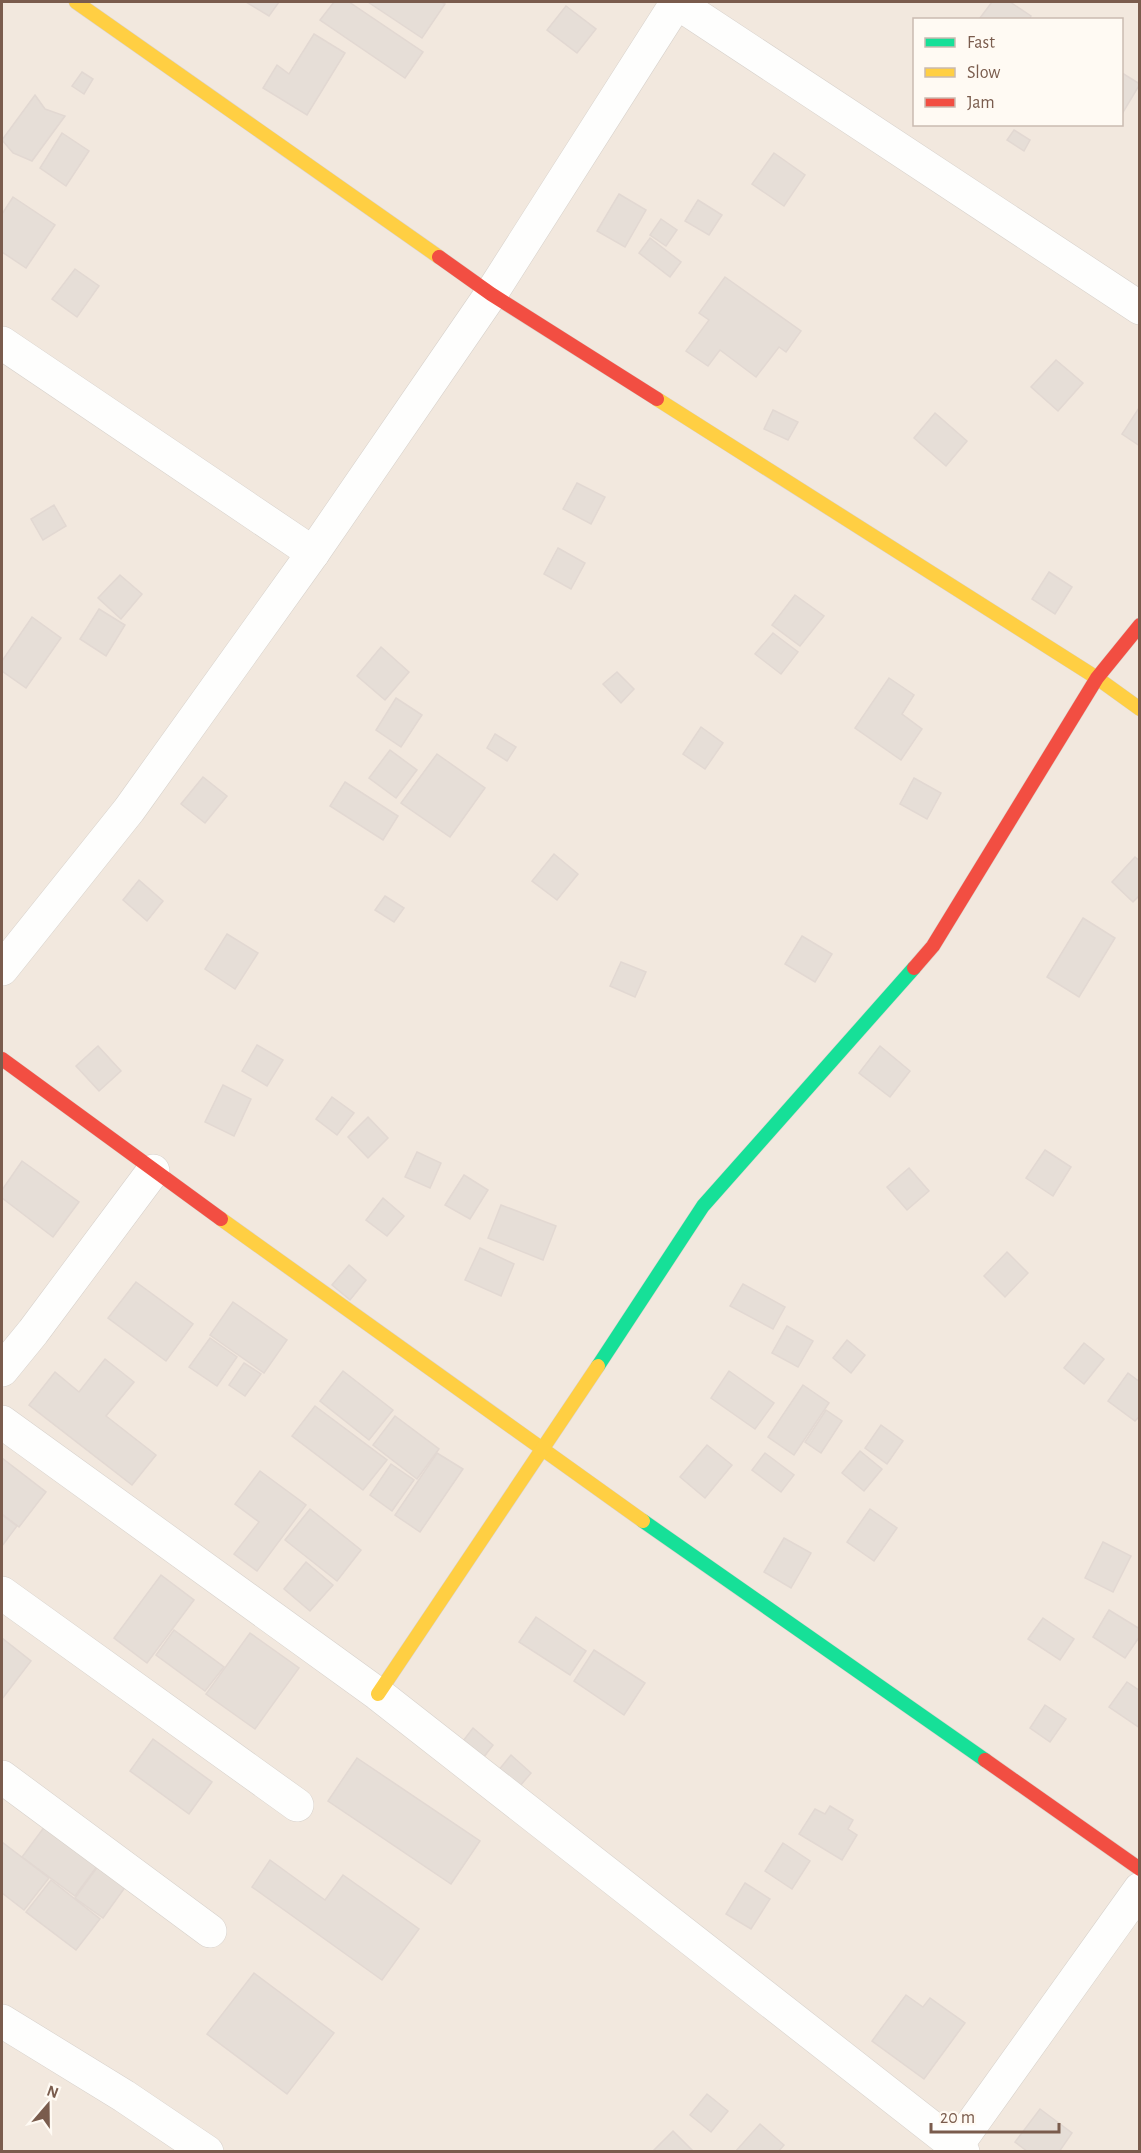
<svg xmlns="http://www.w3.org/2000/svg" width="1141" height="2153" font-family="'Alegreya Sans',sans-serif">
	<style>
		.residential { fill: #f2e8de; fill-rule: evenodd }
		.building { fill: #e6ded7; stroke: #e2d8d2; stroke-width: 1.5 }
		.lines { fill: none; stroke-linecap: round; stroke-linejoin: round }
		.street-casing { stroke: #d7d1cb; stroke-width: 34 }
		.fast-casing { stroke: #d9d2cb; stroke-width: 15 }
		.slow-casing { stroke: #d9d2cb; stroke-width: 15 }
		.jam-casing { stroke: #d9d2cb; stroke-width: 15 }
		.street { stroke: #fefefd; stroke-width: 33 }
		.fast { stroke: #16e098; stroke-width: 14 }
		.slow { stroke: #ffcf43; stroke-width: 14 }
		.jam { stroke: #f24e42; stroke-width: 14 }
	</style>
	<rect width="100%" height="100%" fill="#f9f5f0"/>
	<path class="residential" d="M2,2h1137v2149h-1137zM914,20h208v104h-208z"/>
	<g class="building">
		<polygon points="246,2 279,2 269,16"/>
		<polygon points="334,2 349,2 423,52 405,78 320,20"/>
		<polygon points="368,2 441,2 445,4 422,38"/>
		<polygon points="992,2 1010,2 1031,16 1029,20 982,20 980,18"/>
		<polygon points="566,6 596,29 577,53 547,30"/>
		<polygon points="314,34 345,53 307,115 263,88 277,65 289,74"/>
		<polygon points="82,72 93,79 84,94 72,86"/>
		<polygon points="1122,73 1140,84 1122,114"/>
		<polygon points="35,95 45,109 65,116 32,161 13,153 2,140"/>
		<polygon points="1014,130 1030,140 1024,151 1007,140"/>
		<polygon points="62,133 89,151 66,186 40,168"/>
		<polygon points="774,153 805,175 784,206 752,184"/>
		<polygon points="619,194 646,210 625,247 597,231"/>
		<polygon points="13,197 55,225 26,268 2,252 2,214"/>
		<polygon points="698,200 722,215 709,235 685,221"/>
		<polygon points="661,219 677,230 666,246 650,235"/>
		<polygon points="650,238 681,262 670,277 639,253"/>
		<polygon points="75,269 99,286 77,317 52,299"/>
		<polygon points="725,277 801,331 786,352 779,347 756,377 720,350 708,366 686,351 709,320 699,313"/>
		<polygon points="1056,360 1083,383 1058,411 1031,387"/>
		<polygon points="1139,408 1140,408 1140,446 1122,434"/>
		<polygon points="773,410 798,422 788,440 764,429"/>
		<polygon points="935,413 967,441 946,466 914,438"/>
		<polygon points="577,483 605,497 591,524 563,509"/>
		<polygon points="54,505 66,526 43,540 31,519"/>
		<polygon points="558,548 585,563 571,589 544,574"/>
		<polygon points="1049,572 1072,587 1055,614 1032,599"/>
		<polygon points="120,575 142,594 121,619 98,598"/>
		<polygon points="795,595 824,616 800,646 772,625"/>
		<polygon points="99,609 125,625 106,656 80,639"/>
		<polygon points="32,617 61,638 26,688 2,671 2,661"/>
		<polygon points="773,633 798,652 781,674 755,654"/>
		<polygon points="381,647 409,672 385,700 357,676"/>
		<polygon points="617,672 634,689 621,703 603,684"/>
		<polygon points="889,678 914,695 902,714 922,729 901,760 855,728"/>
		<polygon points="396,698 422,715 401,747 376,730"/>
		<polygon points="701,727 723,743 705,769 683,754"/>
		<polygon points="495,734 516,747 507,761 487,748"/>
		<polygon points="390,750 417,770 396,798 369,778"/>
		<polygon points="437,754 485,788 450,837 401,803"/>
		<polygon points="203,777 227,796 205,823 181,804"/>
		<polygon points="914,778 941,793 927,819 900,804"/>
		<polygon points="345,782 398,816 383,840 330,806"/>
		<polygon points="554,854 578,874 557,900 532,881"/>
		<polygon points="1135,857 1140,861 1140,895 1133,902 1112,882"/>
		<polygon points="139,880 163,901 147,921 123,900"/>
		<polygon points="385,896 404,908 394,922 375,910"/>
		<polygon points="1083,918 1115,938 1079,997 1047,977"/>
		<polygon points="227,934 258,953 235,989 205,969"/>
		<polygon points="802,936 832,954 815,982 785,964"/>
		<polygon points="621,962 646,972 635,997 610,986"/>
		<polygon points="257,1045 283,1060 267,1086 242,1071"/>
		<polygon points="98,1046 121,1071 99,1091 76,1066"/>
		<polygon points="880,1046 910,1071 890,1097 859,1073"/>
		<polygon points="223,1085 251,1099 234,1136 205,1122"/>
		<polygon points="332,1097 354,1113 337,1135 316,1119"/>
		<polygon points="368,1117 388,1138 368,1158 348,1137"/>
		<polygon points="1045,1150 1071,1167 1053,1196 1026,1178"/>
		<polygon points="417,1152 441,1163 430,1188 405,1177"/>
		<polygon points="22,1161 79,1202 53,1237 2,1198 2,1190"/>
		<polygon points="909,1168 929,1191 907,1210 887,1187"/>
		<polygon points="464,1175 488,1190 470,1219 445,1205"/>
		<polygon points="383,1198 404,1216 387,1236 366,1220"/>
		<polygon points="501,1205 556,1226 543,1260 488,1238"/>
		<polygon points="480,1248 514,1264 501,1296 465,1280"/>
		<polygon points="1007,1252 1028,1273 1005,1297 984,1276"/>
		<polygon points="349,1265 366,1280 350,1300 332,1285"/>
		<polygon points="136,1282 193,1324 166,1361 108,1318"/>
		<polygon points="743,1284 785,1307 773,1329 730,1306"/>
		<polygon points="233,1302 287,1340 264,1373 210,1335"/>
		<polygon points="787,1326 813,1341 798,1367 772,1353"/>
		<polygon points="210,1338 237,1357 217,1386 189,1367"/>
		<polygon points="847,1340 865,1355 851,1373 833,1358"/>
		<polygon points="1084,1343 1104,1359 1084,1384 1064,1368"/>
		<polygon points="105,1359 134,1382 106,1416 156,1455 132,1485 29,1405 55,1372 79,1392"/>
		<polygon points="244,1363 261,1374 245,1396 229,1385"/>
		<polygon points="343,1371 393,1410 369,1440 320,1401"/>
		<polygon points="729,1371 774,1403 755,1429 711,1398"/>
		<polygon points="1128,1373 1140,1382 1140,1416 1135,1421 1108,1401"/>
		<polygon points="803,1385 829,1403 794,1455 768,1437"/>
		<polygon points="315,1406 387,1460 363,1490 292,1436"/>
		<polygon points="826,1410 842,1421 821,1453 805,1442"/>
		<polygon points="395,1416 439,1449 417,1479 373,1445"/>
		<polygon points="881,1425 903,1441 887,1464 865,1448"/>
		<polygon points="707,1445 732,1465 705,1498 680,1477"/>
		<polygon points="860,1451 882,1469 864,1491 842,1473"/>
		<polygon points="437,1453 463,1469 420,1532 395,1515"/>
		<polygon points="765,1453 794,1475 781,1492 752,1470"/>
		<polygon points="2,1458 46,1492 19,1527 2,1514"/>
		<polygon points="391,1464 414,1480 392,1511 370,1495"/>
		<polygon points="260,1471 306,1505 257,1571 234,1554 259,1522 235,1504"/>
		<polygon points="310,1509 361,1550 337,1581 285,1540"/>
		<polygon points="870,1509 897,1528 874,1561 847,1542"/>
		<polygon points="2,1515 17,1526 2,1546"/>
		<polygon points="784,1538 811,1553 791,1588 764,1572"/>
		<polygon points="1103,1542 1131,1556 1113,1592 1085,1578"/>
		<polygon points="306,1562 333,1585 310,1611 284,1589"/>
		<polygon points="161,1575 194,1600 147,1663 114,1638"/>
		<polygon points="1109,1610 1140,1629 1140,1636 1125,1658 1093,1637"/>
		<polygon points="536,1617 586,1651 570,1675 519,1642"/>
		<polygon points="1043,1618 1074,1639 1060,1660 1028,1639"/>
		<polygon points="174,1630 224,1667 205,1691 156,1655"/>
		<polygon points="250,1633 299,1668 255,1729 206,1694"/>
		<polygon points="2,1638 31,1661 2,1699"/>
		<polygon points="594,1650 645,1683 624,1715 574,1681"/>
		<polygon points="1127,1682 1140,1691 1140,1728 1109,1707"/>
		<polygon points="1045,1705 1066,1719 1050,1742 1030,1728"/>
		<polygon points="473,1728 493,1745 477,1766 456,1750"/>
		<polygon points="153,1739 212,1782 189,1814 130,1771"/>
		<polygon points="511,1755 531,1773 514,1793 493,1777"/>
		<polygon points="357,1758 480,1841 451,1884 328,1801"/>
		<polygon points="830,1806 853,1820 848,1829 857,1835 842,1860 799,1834 815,1809 825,1814"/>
		<polygon points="45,1826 98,1865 75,1896 22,1857"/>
		<polygon points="2,1842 49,1878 24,1910 2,1893"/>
		<polygon points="783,1843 810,1861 792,1889 765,1871"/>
		<polygon points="270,1860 325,1900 343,1875 419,1929 382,1980 252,1887"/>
		<polygon points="98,1866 126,1886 103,1918 75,1898"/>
		<polygon points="51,1880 100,1919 76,1950 26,1912"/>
		<polygon points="745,1883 770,1899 751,1929 726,1914"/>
		<polygon points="254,1973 334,2033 287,2094 207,2034"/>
		<polygon points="906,1995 923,2007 930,1998 965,2023 924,2079 872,2041"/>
		<polygon points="707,2094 728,2111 711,2132 690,2115"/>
		<polygon points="1040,2109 1072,2133 1059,2152 1028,2152 1015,2142"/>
		<polygon points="760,2124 784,2145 778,2152 735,2152"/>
		<polygon points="673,2131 694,2152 652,2152"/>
	</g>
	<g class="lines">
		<g class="street-casing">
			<g id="street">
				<polyline points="676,2 1140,308"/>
				<polyline points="2,343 313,553"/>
				<polyline points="2,969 129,810 313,553 491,294 677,2"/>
				<polyline points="2,1370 33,1332 153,1171"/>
				<polyline points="2,1422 378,1694 963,2152"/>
				<polyline points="2,1593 297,1805"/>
				<polyline points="2,1777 210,1931"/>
				<polyline points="2,2021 124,2096 207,2152"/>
				<polyline points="952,2152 1140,1889"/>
			</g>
		</g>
		<g class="fast-casing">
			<g id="fast">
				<polyline points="598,1366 703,1206 914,968"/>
				<polyline points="643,1521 985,1760"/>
			</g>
		</g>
		<g class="slow-casing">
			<g id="slow">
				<polyline points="76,2 439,257"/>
				<polyline points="657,399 1097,678 1140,709"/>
				<polyline points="221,1219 643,1521"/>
				<polyline points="378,1694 598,1366"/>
			</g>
		</g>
		<g class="jam-casing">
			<g id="jam">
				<polyline points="439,257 491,294 657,399"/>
				<polyline points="914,968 933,946 1097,678 1140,625"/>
				<polyline points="2,1059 221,1219"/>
				<polyline points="985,1760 1140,1869"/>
			</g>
		</g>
		<use href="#street" class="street"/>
		<use href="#fast" class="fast"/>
		<use href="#slow" class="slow"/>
		<use href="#jam" class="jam"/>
	</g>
	<rect width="1141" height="2153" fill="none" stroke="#7a5c4d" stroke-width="6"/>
	<rect x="913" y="18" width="210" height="108" fill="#fffaf3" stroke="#cabbb1" stroke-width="1.5"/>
	<rect x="925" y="38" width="30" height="9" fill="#16e098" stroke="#cabbb1" stroke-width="1.5"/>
	<text x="967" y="48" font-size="18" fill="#7a5c4d">Fast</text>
	<rect x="925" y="68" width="30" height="9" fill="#ffcf43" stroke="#cabbb1" stroke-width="1.5"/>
	<text x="967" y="78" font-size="18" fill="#7a5c4d">Slow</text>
	<rect x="925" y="98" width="30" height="9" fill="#f24e42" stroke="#cabbb1" stroke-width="1.5"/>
	<text x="967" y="108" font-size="18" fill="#7a5c4d">Jam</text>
	<g transform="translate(48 2105) rotate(20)" stroke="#fffaf3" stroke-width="4.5" paint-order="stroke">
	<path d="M0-4.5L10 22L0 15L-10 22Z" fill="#7a5c4d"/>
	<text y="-9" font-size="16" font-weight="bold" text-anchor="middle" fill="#7a5c4d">N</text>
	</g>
	<path d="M931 2123v9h128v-9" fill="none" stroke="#7a5c4d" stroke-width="3"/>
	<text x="940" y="2123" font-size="18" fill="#7a5c4d" stroke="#fffaf3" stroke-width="4.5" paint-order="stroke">20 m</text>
</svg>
